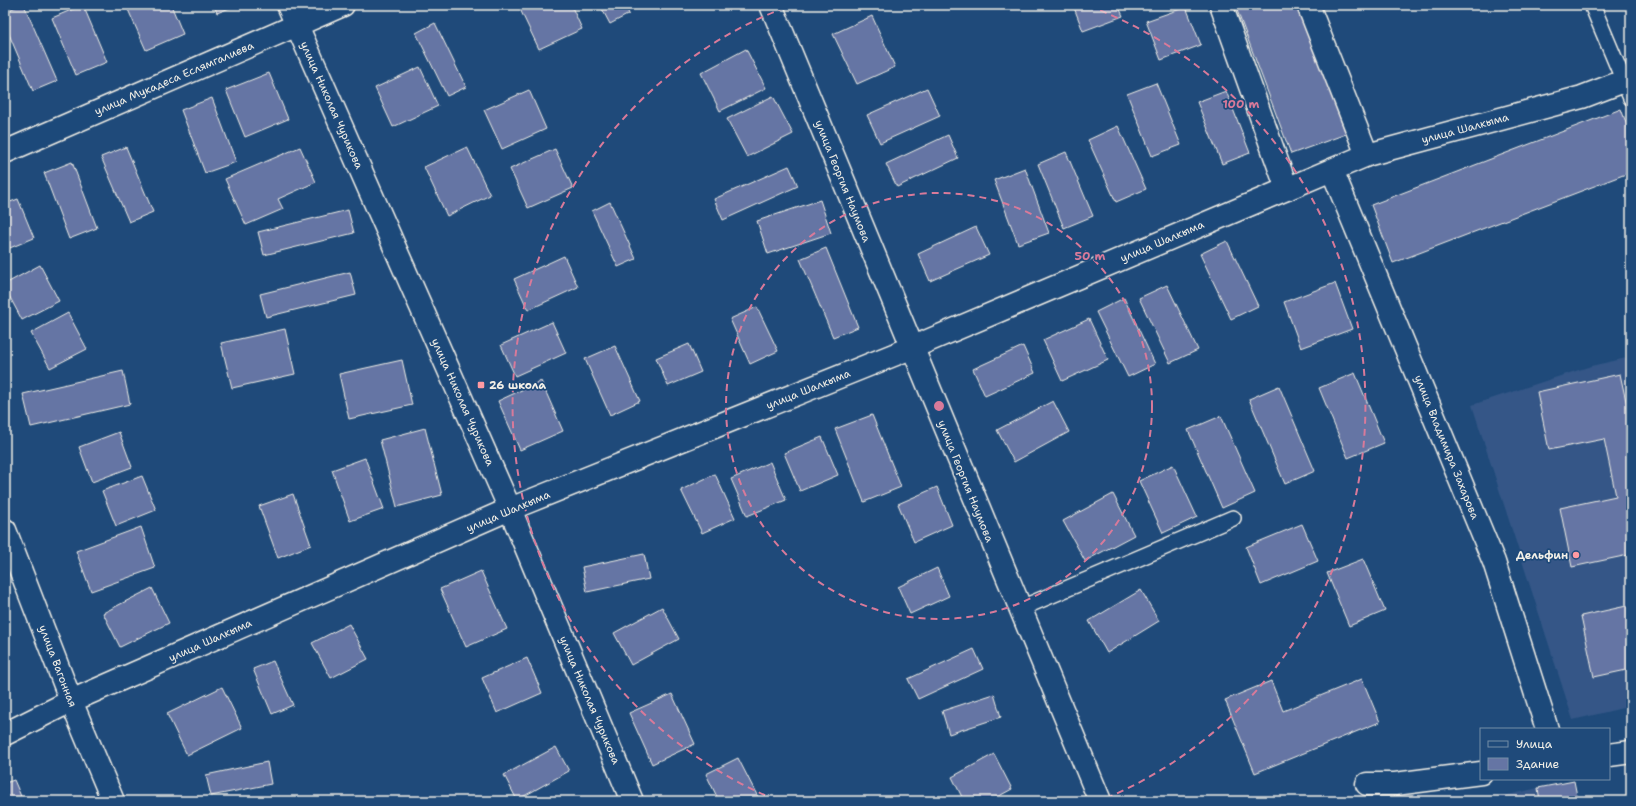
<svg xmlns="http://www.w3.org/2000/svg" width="1636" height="806" font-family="'Shantell Sans',sans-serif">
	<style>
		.built { fill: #345787 }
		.building { fill: #6575a4; stroke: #f4f1e8 }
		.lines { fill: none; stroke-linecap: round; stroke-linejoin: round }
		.lane-casing { stroke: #f4f1e8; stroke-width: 18 }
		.street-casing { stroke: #f4f1e8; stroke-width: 25 }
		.secondary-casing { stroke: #f4f1e8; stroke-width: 25 }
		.lane { stroke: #1f4a7a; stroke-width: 15 }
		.street { stroke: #1f4a7a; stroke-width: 22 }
		.secondary { stroke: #1f4a7a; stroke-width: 22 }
		.ring { fill: none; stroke: #d87a9a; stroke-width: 2; stroke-dasharray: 7 5 }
		.poi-dot { fill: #ff9aa2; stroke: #1f4a7a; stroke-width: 1.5 }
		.labels { text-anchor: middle; stroke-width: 3.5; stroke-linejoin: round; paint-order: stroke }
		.street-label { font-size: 11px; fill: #f4f1e8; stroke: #1f4a7a }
		.poi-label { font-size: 11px; font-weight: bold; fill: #f4f1e8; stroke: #1f4a7a; text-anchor: start }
		.centre { fill: #d87a9a; stroke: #1f4a7a; stroke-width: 2 }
		.ring-label { font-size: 12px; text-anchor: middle; font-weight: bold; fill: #d87a9a; stroke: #1f4a7a; stroke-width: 3.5; stroke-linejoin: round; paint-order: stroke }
	</style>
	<rect width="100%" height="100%" fill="#1f4a7a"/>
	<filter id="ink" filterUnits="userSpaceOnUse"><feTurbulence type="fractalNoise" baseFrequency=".025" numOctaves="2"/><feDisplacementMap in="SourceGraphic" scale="8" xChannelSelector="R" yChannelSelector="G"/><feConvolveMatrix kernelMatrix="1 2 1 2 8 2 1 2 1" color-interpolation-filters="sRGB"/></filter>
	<g filter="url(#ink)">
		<g class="built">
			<polygon points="1631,357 1631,706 1573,720 1472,405 1591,366"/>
			<polygon points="1538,788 1540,801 1482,801"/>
		</g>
		<g class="building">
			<polygon points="20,5 24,5 57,81 33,91 5,25 5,12"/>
			<polygon points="83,5 107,62 76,75 52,18"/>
			<polygon points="126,5 171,5 183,34 146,50"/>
			<polygon points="214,5 237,5 217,13"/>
			<polygon points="518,5 571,5 582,29 539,49"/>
			<polygon points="600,5 625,5 629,14 610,24"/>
			<polygon points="1073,5 1118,5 1123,16 1083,31"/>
			<polygon points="1235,5 1298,5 1346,134 1291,154"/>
			<polygon points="1186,7 1201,45 1161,60 1146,21"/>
			<polygon points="872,16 895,67 857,84 833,34"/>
			<polygon points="435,23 466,87 447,96 416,33"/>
			<polygon points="746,49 766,88 720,111 701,73"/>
			<polygon points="420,67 438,106 393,127 375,88"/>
			<polygon points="269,73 288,119 245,137 226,90"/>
			<polygon points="1156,83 1181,145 1152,156 1127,94"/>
			<polygon points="927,88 940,116 880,143 867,115"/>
			<polygon points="529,90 546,129 502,149 484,110"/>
			<polygon points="1226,91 1250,153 1222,164 1197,102"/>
			<polygon points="773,96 793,134 747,157 727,119"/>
			<polygon points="212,98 236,162 205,173 181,110"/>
			<polygon points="1621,109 1631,136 1631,172 1393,263 1371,205"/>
			<polygon points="1118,126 1146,189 1116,202 1088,140"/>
			<polygon points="948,135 958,158 897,187 886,164"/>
			<polygon points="126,147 153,212 129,222 101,157"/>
			<polygon points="300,147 316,182 278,199 283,209 246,225 225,179"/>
			<polygon points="467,147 490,195 447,216 424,167"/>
			<polygon points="555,149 573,188 528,208 510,169"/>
			<polygon points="1066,152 1093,216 1064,228 1038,164"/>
			<polygon points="72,162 97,228 69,239 44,173"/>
			<polygon points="789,166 798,186 723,220 714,199"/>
			<polygon points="1025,168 1049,233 1018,244 994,180"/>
			<polygon points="18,199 34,238 5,250 5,204"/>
			<polygon points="820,200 831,233 768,254 757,221"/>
			<polygon points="610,202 636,259 618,267 592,211"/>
			<polygon points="348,210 354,233 264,255 258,232"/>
			<polygon points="976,227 989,255 930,281 918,254"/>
			<polygon points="1227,241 1258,306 1231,319 1200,254"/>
			<polygon points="826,248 858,327 833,337 800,259"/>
			<polygon points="564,256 578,287 528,310 514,279"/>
			<polygon points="40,265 59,301 22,320 5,288 5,284"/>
			<polygon points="350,272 356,295 266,317 260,294"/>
			<polygon points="1335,283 1352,329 1301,348 1284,302"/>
			<polygon points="1167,285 1198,350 1170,363 1139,298"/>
			<polygon points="1124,298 1155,364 1128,377 1096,312"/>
			<polygon points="757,307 778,351 750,364 730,319"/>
			<polygon points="68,313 87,349 50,368 31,333"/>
			<polygon points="1089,319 1108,360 1062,381 1043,340"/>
			<polygon points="552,322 566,353 515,376 501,345"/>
			<polygon points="285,329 295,374 232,388 221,343"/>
			<polygon points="689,344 701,372 668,386 656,358"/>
			<polygon points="615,346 640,401 610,415 585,359"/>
			<polygon points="1023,346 1035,373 985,396 973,369"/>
			<polygon points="402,360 412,405 349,419 339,374"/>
			<polygon points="123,371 130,404 31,427 23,394"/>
			<polygon points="1355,373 1384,443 1348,458 1319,388"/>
			<polygon points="1620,374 1631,424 1631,571 1628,555 1572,567 1560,508 1616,496 1604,439 1549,450 1537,392"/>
			<polygon points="541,381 563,431 520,450 498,401"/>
			<polygon points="1279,386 1315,471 1285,484 1249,399"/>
			<polygon points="1053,401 1069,432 1014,462 997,430"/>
			<polygon points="872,415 901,487 864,502 835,429"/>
			<polygon points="1221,416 1255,493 1222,508 1188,430"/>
			<polygon points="425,428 442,495 397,507 380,440"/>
			<polygon points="119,432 132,467 92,482 79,447"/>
			<polygon points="822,437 838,475 800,491 784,453"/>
			<polygon points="365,458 384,509 350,521 332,470"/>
			<polygon points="770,462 786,500 747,516 731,479"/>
			<polygon points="1173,465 1197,517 1163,533 1139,481"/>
			<polygon points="715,474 735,518 702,533 681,490"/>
			<polygon points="142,476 156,510 116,526 102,491"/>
			<polygon points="937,487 952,525 914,542 898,504"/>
			<polygon points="293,494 311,545 278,558 259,506"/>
			<polygon points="1113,494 1134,535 1085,561 1063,521"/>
			<polygon points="1302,524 1318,561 1261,585 1246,547"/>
			<polygon points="141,527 155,568 91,591 76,551"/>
			<polygon points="644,554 649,579 587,592 582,567"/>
			<polygon points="1363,559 1385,611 1349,626 1327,573"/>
			<polygon points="937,568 949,596 910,614 898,587"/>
			<polygon points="481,571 507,629 466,647 440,589"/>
			<polygon points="152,588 169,623 120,647 103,613"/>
			<polygon points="1141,590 1159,621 1107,653 1089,621"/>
			<polygon points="1631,605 1631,669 1594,677 1581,616"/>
			<polygon points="662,607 679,639 631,665 614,633"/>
			<polygon points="349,624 368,659 331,678 312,643"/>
			<polygon points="974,649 983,669 918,699 908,679"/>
			<polygon points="527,658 542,693 497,713 482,678"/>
			<polygon points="273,661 293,705 272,714 253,669"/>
			<polygon points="1362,679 1380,722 1255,773 1225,700 1271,681 1283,711"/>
			<polygon points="222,687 242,728 187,755 167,714"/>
			<polygon points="672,694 695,744 652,764 629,713"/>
			<polygon points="994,694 1001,717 949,734 942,711"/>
			<polygon points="556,747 569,771 517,800 504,775"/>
			<polygon points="994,754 1012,789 990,801 964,801 952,777"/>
			<polygon points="738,758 760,801 719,801 706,774"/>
			<polygon points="267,762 271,784 211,796 206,775"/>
			<polygon points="14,780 23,801 5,801 5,783"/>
			<polygon points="1574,781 1578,801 1540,801 1538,788"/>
		</g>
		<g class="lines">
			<g class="lane-casing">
				<g id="lane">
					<polyline points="1592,5 1631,98"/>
					<polyline points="1019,609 1233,518"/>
				</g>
			</g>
			<g class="street-casing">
				<g id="street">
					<polyline points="771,5 1100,801"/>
					<polyline points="1221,5 1287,189"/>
					<polyline points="1308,5 1367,155"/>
					<polyline points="5,152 343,5"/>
					<polyline points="1332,170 1494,562 1547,729"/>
					<polyline points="5,530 71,701 113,801"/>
					<polyline points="5,734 71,701 510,509 911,348 1367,155 1582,97 1624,81"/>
					<polyline points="1609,755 1631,752"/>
					<polyline points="1367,784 1395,784 1481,773"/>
				</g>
			</g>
			<g class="secondary-casing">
				<polyline id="secondary" points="288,5 510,509 632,801"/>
			</g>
			<use href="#lane" class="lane"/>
			<use href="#street" class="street"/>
			<use href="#secondary" class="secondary"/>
		</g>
	</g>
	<g class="ring">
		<circle cx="939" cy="406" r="213"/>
		<path d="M776 800A427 427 0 0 1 789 6M1089 6A427 427 0 0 1 1102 800"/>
	</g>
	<g class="poi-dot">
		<rect x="477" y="381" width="8" height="8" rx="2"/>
		<circle cx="1576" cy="555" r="4"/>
	</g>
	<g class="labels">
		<g class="street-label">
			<text transform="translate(174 78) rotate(-23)" y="4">улица Мукадеса Еслямгалиева</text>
			<text transform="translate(332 105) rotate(66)" y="4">улица Николая Чурикова</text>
			<text transform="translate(1465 128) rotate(-15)" y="4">улица Шалкыма</text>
			<text transform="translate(843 181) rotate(68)" y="4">улица Георгия Наумова</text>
			<text transform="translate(1162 241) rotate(-23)" y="4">улица Шалкыма</text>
			<text transform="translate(808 389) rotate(-22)" y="4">улица Шалкыма</text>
			<text transform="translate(463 402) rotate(66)" y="4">улица Николая Чурикова</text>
			<text transform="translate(1447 447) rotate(68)" y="4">улица Владимира Захарова</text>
			<text transform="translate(966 481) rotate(68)" y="4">улица Георгия Наумова</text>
			<text transform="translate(508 511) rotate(-23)" y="4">улица Шалкыма</text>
			<text transform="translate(210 640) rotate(-24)" y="4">улица Шалкыма</text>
			<text transform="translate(58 666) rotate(69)" y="4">улица Вагонная</text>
			<text transform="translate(590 700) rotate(67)" y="4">улица Николая Чурикова</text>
		</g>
		<g class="poi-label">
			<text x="489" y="389">26 школа</text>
			<text x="1568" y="559" text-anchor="end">Дельфин</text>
		</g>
	</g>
	<circle cx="939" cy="406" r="6" class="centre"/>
	<g class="ring-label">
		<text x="1241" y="108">100 m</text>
		<text x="1090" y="260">50 m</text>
	</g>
	<rect width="1636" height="806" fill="none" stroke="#1f4a7a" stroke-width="20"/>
	<rect x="10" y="10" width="1616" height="786" fill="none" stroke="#f4f1e8" stroke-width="1.5" filter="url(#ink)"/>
	<rect x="1480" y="728" width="130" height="52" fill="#1f4a7a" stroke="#748da6"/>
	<rect x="1488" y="741" width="20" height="6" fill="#1f4a7a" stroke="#748da6"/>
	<text x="1516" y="748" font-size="12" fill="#f4f1e8">Улица</text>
	<rect x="1488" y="758" width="20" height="12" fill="#6575a4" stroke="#748da6"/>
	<text x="1516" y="768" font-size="12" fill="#f4f1e8">Здание</text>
</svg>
